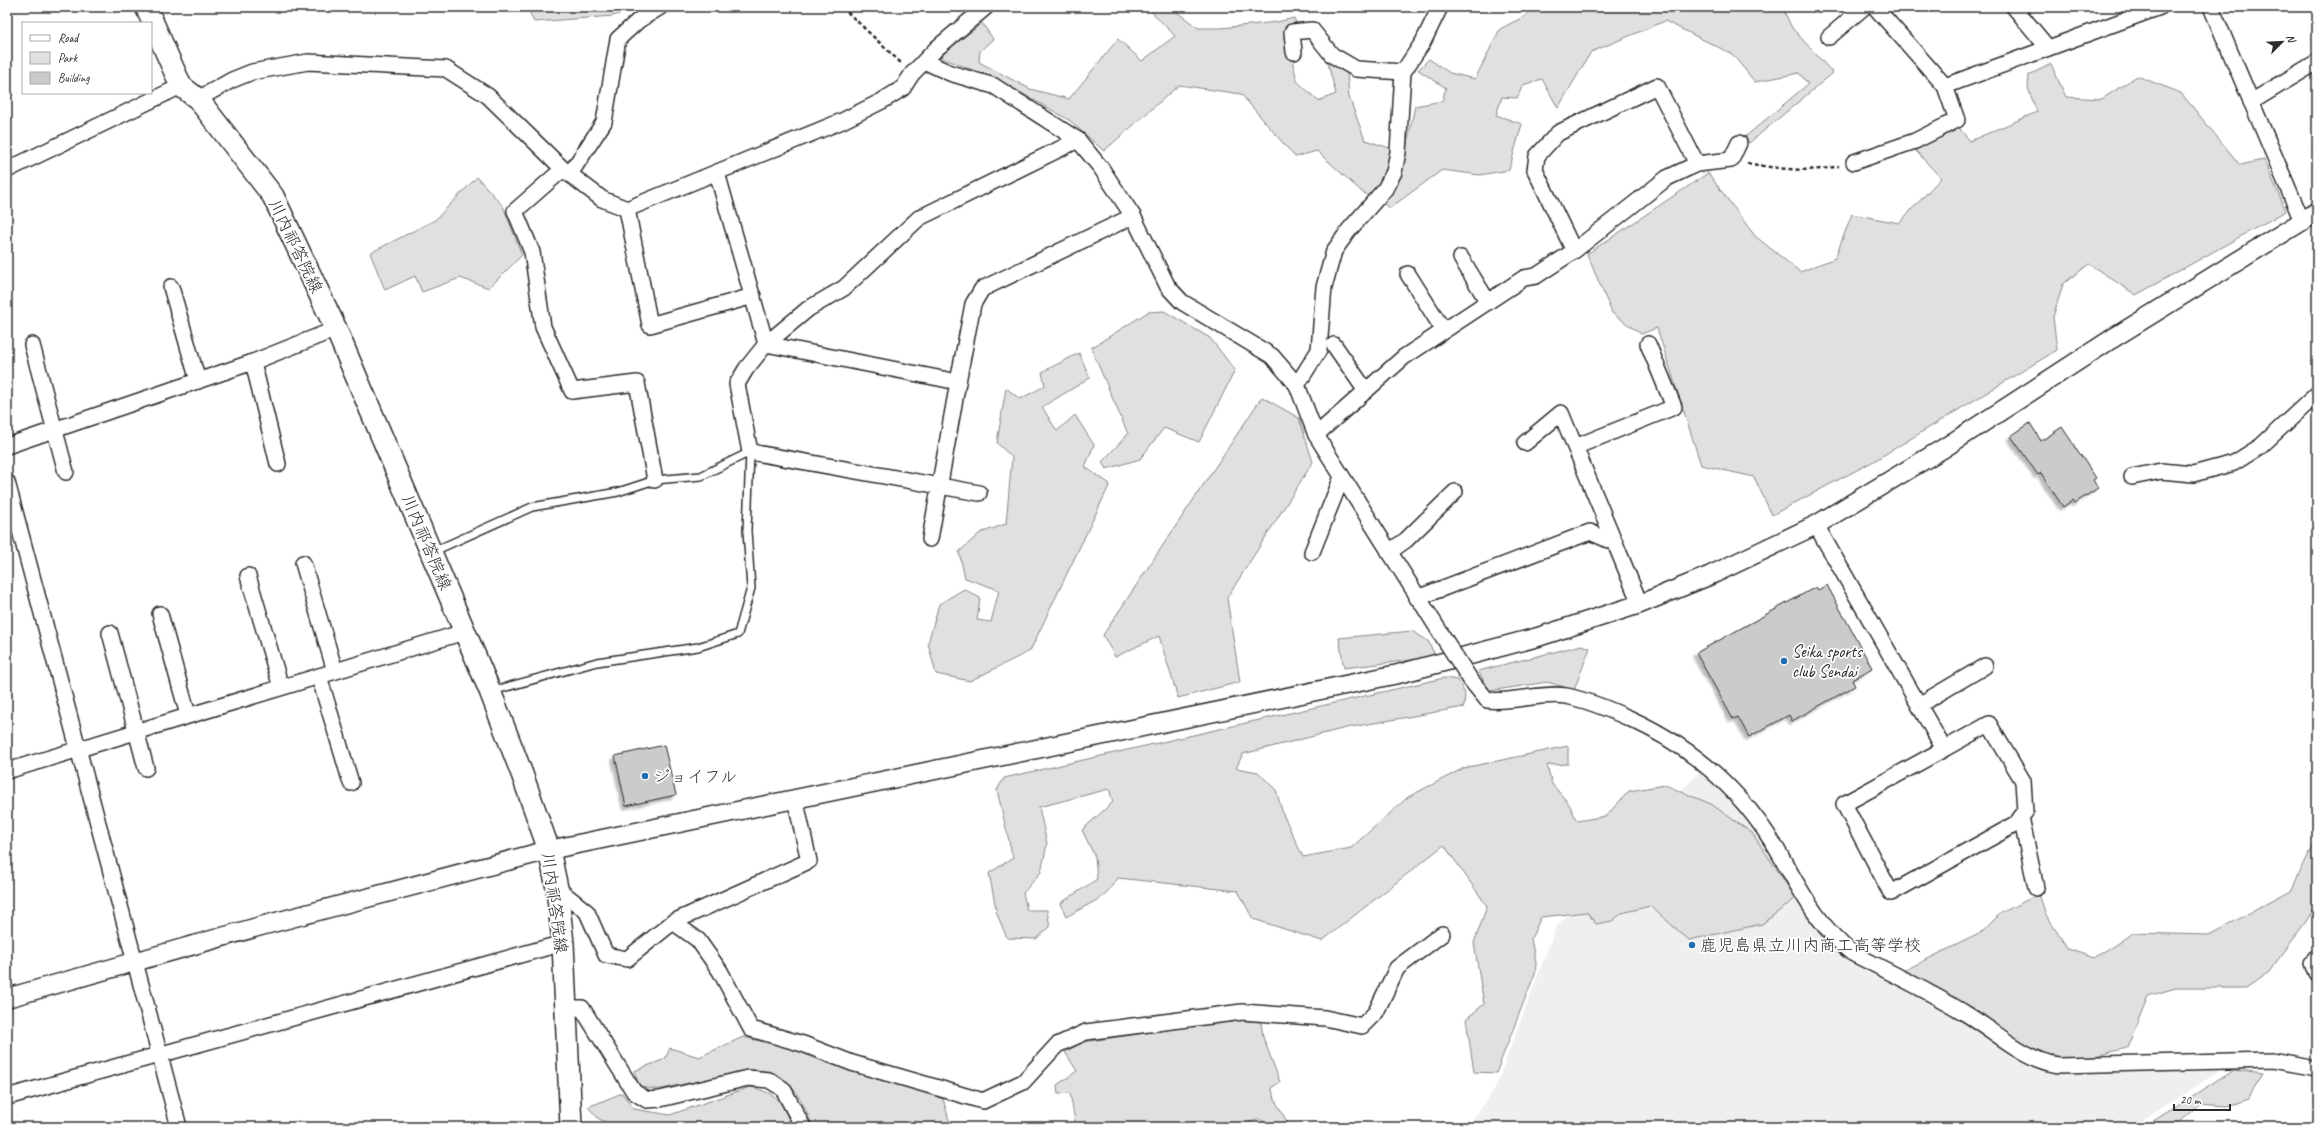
<svg xmlns="http://www.w3.org/2000/svg" width="2324" height="1134" font-family="Caveat,'Klee One',sans-serif">
	<style>
		.built { fill: #efefef }
		.green { fill: #e0e0e0; stroke: #868686 }
		.building { fill: #cbcbcb; stroke: #2b2b2b; filter: url(#shadow) }
		.lines { fill: none; stroke-linecap: round; stroke-linejoin: round }
		.service-casing { stroke: #2b2b2b; stroke-width: 10 }
		.minor-casing { stroke: #2b2b2b; stroke-width: 18 }
		.tertiary-casing { stroke: #2b2b2b; stroke-width: 21 }
		.secondary-casing { stroke: #2b2b2b; stroke-width: 24 }
		.path { stroke: #2b2b2b; stroke-width: 2.5; stroke-dasharray: 4 3; stroke-linecap: butt }
		.service { stroke: #fff; stroke-width: 7 }
		.minor { stroke: #fff; stroke-width: 15 }
		.tertiary { stroke: #fff; stroke-width: 18 }
		.secondary { stroke: #fff; stroke-width: 21 }
		.minor-bridge-casing { stroke: #2b2b2b; stroke-width: 18; stroke-linecap: butt }
		.minor-bridge { stroke: #fff; stroke-width: 15 }
		.poi-dot { fill: #1f6fb2; stroke: #fff; stroke-width: 1.5 }
		.labels { text-anchor: middle; stroke-width: 3.5; stroke-linejoin: round; paint-order: stroke }
		.street-label { font-size: 17px; fill: #2b2b2b; stroke: #fff }
		.poi-label { font-size: 17px; fill: #2b2b2b; stroke: #fff; text-anchor: start }
	</style>
	<defs>
		<filter id="shadow"><feDropShadow dx="-3.5" dy="3.5" stdDeviation="1" flood-color="#0004"/></filter>
	</defs>
	<rect width="100%" height="100%" fill="#fff"/>
	<filter id="ink" filterUnits="userSpaceOnUse"><feTurbulence type="fractalNoise" baseFrequency=".025" numOctaves="2"/><feDisplacementMap in="SourceGraphic" scale="8" xChannelSelector="R" yChannelSelector="G"/><feConvolveMatrix kernelMatrix="1 2 1 2 8 2 1 2 1" color-interpolation-filters="sRGB"/></filter>
	<g filter="url(#ink)">
		<polygon class="built" points="1701,770 1731,795 1754,824 1823,934 1972,1022 2021,1058 2226,1067 2132,1127 1467,1127 1495,1089 1556,927"/>
		<g class="green">
			<polygon points="527,7 641,7 613,16 534,22"/>
			<polygon points="1147,7 1170,7 1198,28 1221,28 1277,22 1294,18 1297,25 1286,33 1297,81 1318,101 1336,94 1327,60 1347,71 1349,97 1365,140 1405,153 1415,106 1442,101 1446,88 1418,70 1429,59 1450,73 1475,79 1500,29 1527,15 1530,7 1782,7 1792,28 1833,73 1749,143 1745,137 1808,84 1799,73 1755,82 1732,54 1665,21 1591,52 1558,108 1542,79 1523,85 1517,98 1502,97 1496,115 1522,124 1509,170 1480,175 1442,170 1390,208 1362,192 1317,151 1295,157 1241,94 1179,85 1104,151 1069,120 997,79 939,57 982,23 993,39 980,51 979,62 1030,89 1069,99 1118,39 1142,61 1175,36"/>
			<polygon points="2051,64 2066,97 2102,99 2137,76 2181,93 2240,165 2264,160 2286,211 2136,295 2089,264 2063,284 2053,317 2057,350 1874,461 1772,515 1754,477 1701,465 1657,328 1641,334 1612,313 1587,254 1708,173 1755,236 1800,272 1835,258 1852,214 1899,223 1941,178 1915,150 1959,128 1970,141 2037,112 2028,88 2029,75"/>
			<polygon points="477,177 503,206 522,255 489,288 460,278 422,292 415,276 385,290 370,253 435,220"/>
			<polygon points="1164,311 1210,338 1235,370 1199,442 1164,428 1140,459 1106,469 1102,462 1128,434 1091,348 1148,312"/>
			<polygon points="1079,353 1090,378 1042,407 1057,431 1075,415 1094,445 1085,467 1110,484 1030,651 970,681 936,674 928,643 939,604 964,589 980,598 977,620 991,622 999,590 965,578 959,552 980,533 1006,524 1012,457 997,443 1006,388 1020,399 1045,386 1042,372"/>
			<polygon points="1262,397 1299,418 1313,462 1227,598 1240,682 1178,698 1159,636 1115,657 1103,635"/>
			<polygon points="1412,631 1428,641 1436,657 1344,668 1339,638"/>
			<polygon points="1582,645 1590,648 1574,690 1547,682 1490,691 1478,671"/>
			<polygon points="1444,678 1458,680 1465,694 1464,707 1346,728 1243,754 1236,768 1258,772 1276,790 1283,814 1303,857 1351,848 1408,797 1464,768 1568,746 1568,764 1547,765 1552,784 1569,804 1577,821 1606,816 1629,791 1665,785 1711,804 1752,833 1796,898 1762,924 1689,940 1650,906 1622,913 1612,921 1596,924 1587,912 1541,917 1531,939 1537,968 1496,1073 1474,1072 1466,1019 1484,1004 1474,943 1487,906 1444,845 1322,941 1253,919 1238,891 1118,878 1104,896 1066,917 1061,903 1097,879 1095,857 1082,830 1113,802 1109,789 1039,807 1047,844 1041,872 1023,893 1027,910 1047,910 1050,927 1036,939 1007,938 997,914 989,873 1013,858 997,790 1004,778"/>
			<polygon points="2317,837 2317,902 2307,920 2269,972 2246,988 2176,988 2148,996 2127,1048 2083,1059 2045,1055 1905,970 1981,933 2001,913 2039,894 2046,915 2068,949 2094,958 2133,933 2209,935 2291,891"/>
			<polygon points="1235,1020 1261,1022 1263,1037 1280,1082 1271,1088 1277,1104 1290,1127 1273,1127 1259,1119 1238,1127 1076,1127 1070,1093 1058,1094 1057,1085 1077,1071 1065,1052 1083,1042"/>
			<path d="M743,1037l59,14 141,48 8,28h-138c-13,-32 -25,-59 -65,-57 -13,1 -28,8 -41,11 -8,2 -16,1 -24,3 -19,4 -26,9 -44,1l-5,-14 31,-12 5,-11 29,9z"/>
			<polygon points="2233,1070 2263,1074 2247,1099 2226,1106 2199,1104 2172,1127 2144,1127"/>
			<path d="M750,1087c29,7 30,13 42,40h-175l-18,-8 -11,-12 34,-14 12,16 36,6z"/>
		</g>
		<g class="building">
			<polygon points="2030,423 2041,441 2062,427 2096,478 2093,480 2098,488 2075,503 2073,500 2063,507 2041,473 2038,475 2011,436"/>
			<polygon points="1827,585 1872,668 1852,680 1855,686 1792,721 1789,715 1749,737 1738,717 1733,719 1696,653 1816,587 1818,590"/>
			<polygon points="664,745 676,795 626,806 615,756"/>
		</g>
		<g class="lines">
			<g class="service-casing">
				<polyline id="service" points="432,552 532,507 618,492 655,480 701,476 750,452 747,531 751,588 738,634 698,647 597,662 492,691"/>
			</g>
			<g class="minor-casing">
				<g id="minor">
					<polyline points="1875,7 1945,86 2160,7"/>
					<polyline points="2014,7 2048,48"/>
					<polyline points="2211,7 2302,221"/>
					<polyline points="1829,37 1864,7"/>
					<polyline points="1294,52 1292,32 1312,30 1332,55 1356,69 1403,72"/>
					<polyline points="926,62 950,73 994,86 1078,140 1101,168 1133,216 1168,287 1182,302 1272,356 1297,385 1316,435 1445,640"/>
					<polyline points="198,99 232,80 252,72 308,62 446,69 488,96 563,169 602,199 627,209 842,121 882,101 903,88 912,74 937,48 986,7"/>
					<polyline points="2251,102 2317,62"/>
					<polyline points="1854,162 1915,141 1957,120 1945,86"/>
					<polyline points="1697,164 1731,160 1739,143"/>
					<polyline points="563,169 515,211 532,252 543,327 572,391 637,383 655,480"/>
					<polyline points="7,170 181,86"/>
					<polyline points="717,173 766,344 808,309 844,288 919,218 1078,140"/>
					<polyline points="570,174 604,122 618,39 639,20 660,7"/>
					<polyline points="627,209 650,325 753,296"/>
					<polyline points="1461,258 1488,302"/>
					<polyline points="1408,274 1444,331"/>
					<polyline points="171,287 198,381"/>
					<polyline points="32,345 66,472"/>
					<polyline points="1334,345 1366,391"/>
					<polyline points="253,362 278,464"/>
					<polyline points="958,382 973,304 982,289 1133,216"/>
					<polyline points="1297,385 1319,350 1324,287 1334,251 1349,230 1385,189 1394,172 1398,152 1403,72 1423,42 1440,7"/>
					<polyline points="1316,435 1404,357 1524,278 1536,276 1574,251 1535,170 1537,156 1558,133 1657,86 1697,164 1667,178 1574,251"/>
					<polyline points="1525,443 1561,413 1615,543"/>
					<polyline points="7,446 253,362 336,329"/>
					<polyline points="1575,447 1674,407 1648,344"/>
					<polyline points="2132,477 2161,471 2193,474 2234,463 2261,446 2317,394"/>
					<polyline points="7,482 179,1127"/>
					<polyline points="1816,525 1944,749 1989,724 2023,781 2025,812 2016,824 1891,893 1844,804 1944,749"/>
					<polyline points="930,539 958,382 766,344 746,369 737,384 750,452 979,493"/>
					<polyline points="1312,552 1342,477"/>
					<polyline points="1389,552 1406,540 1455,492"/>
					<polyline points="303,563 335,671"/>
					<polyline points="248,576 281,687"/>
					<polyline points="1417,598 1590,532 1615,543 1640,604"/>
					<polyline points="160,614 188,715"/>
					<polyline points="110,633 146,768"/>
					<polyline points="319,676 351,783"/>
					<path d="M1470,679l17,21c24,3 56,-8 79,-4 22,4 45,14 65,23 61,28 107,68 142,124 24,39 42,81 79,110 39,20 79,39 116,62 31,19 54,43 90,50l214,-5 45,8"/>
					<polyline points="1919,705 1985,666"/>
					<polyline points="7,771 464,632"/>
					<polyline points="2021,817 2036,888"/>
					<polyline points="557,888 587,912 606,955 627,959 673,922 809,861 795,798"/>
					<polyline points="673,922 698,940 720,971 751,1029 803,1044 852,1063 983,1101 1023,1082 1057,1045 1086,1032 1242,1012 1325,1018 1362,1026 1376,1012 1397,968 1442,934"/>
					<polyline points="2317,957 2313,963 2317,974"/>
					<polyline points="566,1008 582,1008 634,1092 647,1100 660,1099 748,1078 769,1080 783,1089 803,1127"/>
					<polyline points="7,1097 563,943"/>
				</g>
			</g>
			<g class="tertiary-casing">
				<polyline id="tertiary" points="7,998 261,926 549,850 1398,674 1538,637 1640,604 1711,575 1816,525 1944,448 2110,340 2317,212"/>
			</g>
			<g class="secondary-casing">
				<polyline id="secondary" points="146,7 181,86 198,99 273,196 336,329 490,691 522,774 549,850 557,888 563,943 571,1127"/>
			</g>
			<g class="path">
				<polyline points="842,7 901,63"/>
				<path d="M1747,163c31,6 61,10 92,3"/>
			</g>
			<use href="#service" class="service"/>
			<use href="#minor" class="minor"/>
			<use href="#tertiary" class="tertiary"/>
			<use href="#secondary" class="secondary"/>
			<g class="minor-bridge-casing">
				<polyline id="minor-bridge" points="1445,640 1470,679"/>
			</g>
			<use href="#minor-bridge" class="minor-bridge"/>
		</g>
	</g>
	<g class="poi-dot">
		<circle cx="1784" cy="661" r="4"/>
		<circle cx="645" cy="776" r="4"/>
		<circle cx="1692" cy="945" r="4"/>
	</g>
	<g class="labels">
		<g class="street-label">
			<text transform="translate(296 246) rotate(64)" y="6">川内祁答院線</text>
			<text transform="translate(427 542) rotate(67)" y="6">川内祁答院線</text>
			<text transform="translate(555 903) rotate(82)" y="6">川内祁答院線</text>
		</g>
		<g class="poi-label">
			<text x="1792" y="657">Seika sports<tspan x="1792" dy="20">club Sendai</tspan></text>
			<text x="653" y="782">ジョイフル</text>
			<text x="1700" y="951">鹿児島県立川内商工高等学校</text>
		</g>
	</g>
	<rect width="2324" height="1134" fill="none" stroke="#fff" stroke-width="24"/>
	<rect x="12" y="12" width="2300" height="1110" fill="none" stroke="#2b2b2b" stroke-width="1.5" filter="url(#ink)"/>
	<rect x="22" y="22" width="130" height="72" fill="#ffffff" stroke="#aaaaaa"/>
	<rect x="30" y="35" width="20" height="6" fill="#ffffff" stroke="#aaaaaa"/>
	<text x="58" y="42" font-size="12" fill="#2b2b2b">Road</text>
	<rect x="30" y="52" width="20" height="12" fill="#e0e0e0" stroke="#aaaaaa"/>
	<text x="58" y="62" font-size="12" fill="#2b2b2b">Park</text>
	<rect x="30" y="72" width="20" height="12" fill="#cbcbcb" stroke="#aaaaaa"/>
	<text x="58" y="82" font-size="12" fill="#2b2b2b">Building</text>
	<g transform="translate(2282 42) rotate(66)" stroke="#ffffff" stroke-width="3" paint-order="stroke">
	<path d="M0-3L7 15L0 10L-7 15Z" fill="#2b2b2b"/>
	<text y="-6" font-size="11" font-weight="bold" text-anchor="middle" fill="#2b2b2b">N</text>
	</g>
	<path d="M2174 1104v6h56v-6" fill="none" stroke="#2b2b2b" stroke-width="2"/>
	<text x="2180" y="1104" font-size="12" fill="#2b2b2b" stroke="#ffffff" stroke-width="3" paint-order="stroke">20 m</text>
</svg>
